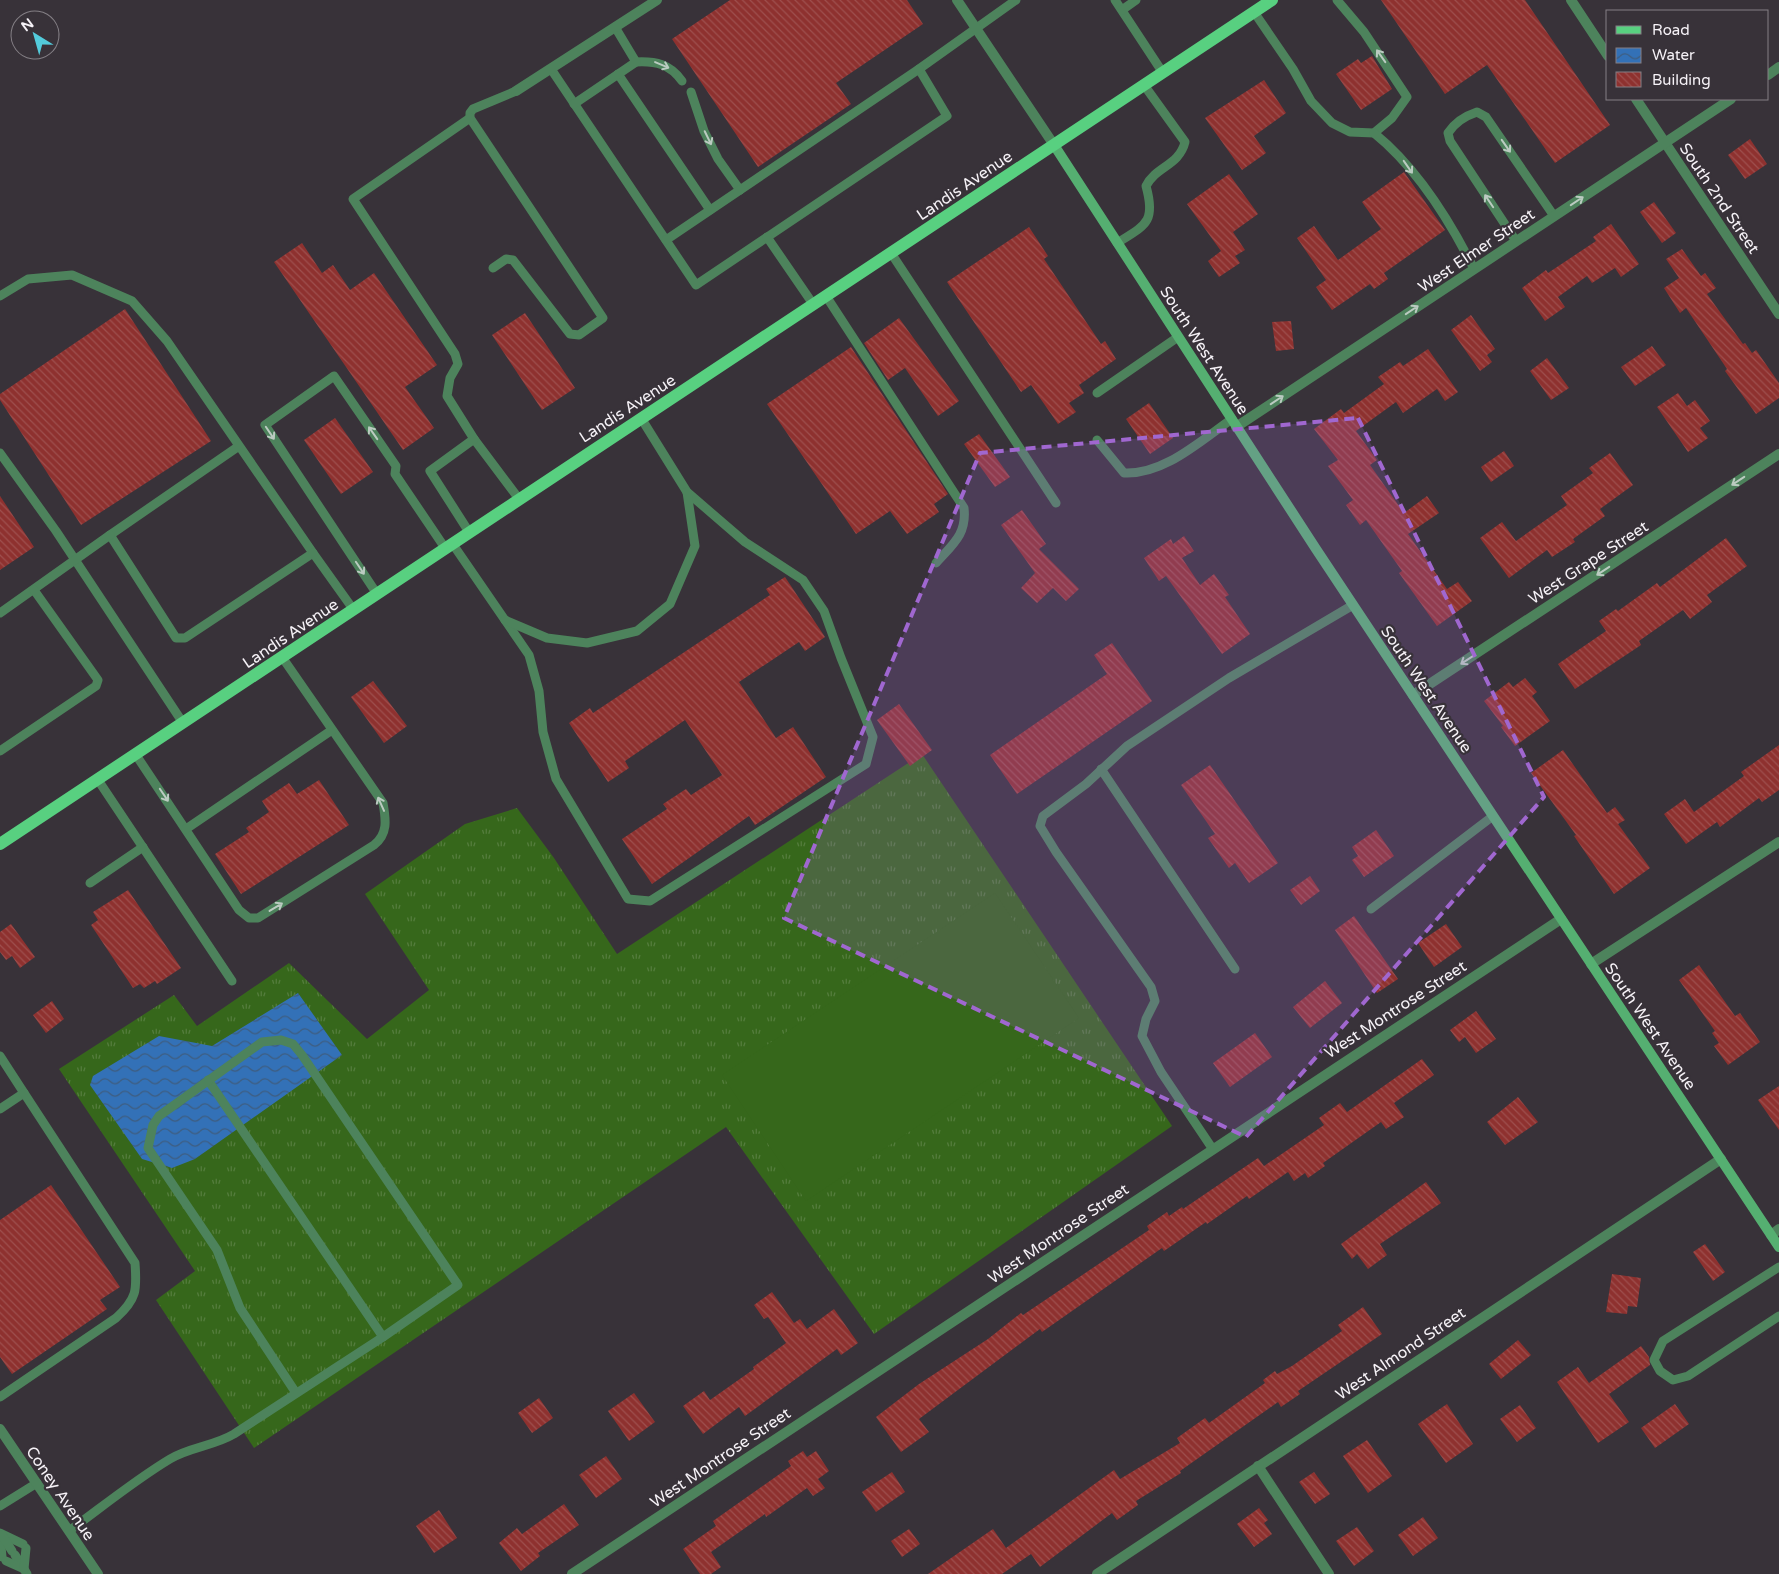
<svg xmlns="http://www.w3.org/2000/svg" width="1779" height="1574" font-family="'Varela Round',sans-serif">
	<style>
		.grass { fill: url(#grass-tufts) }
		.pitch { fill: #36671b }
		.water { fill: url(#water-waves) }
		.building { fill: url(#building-back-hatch) }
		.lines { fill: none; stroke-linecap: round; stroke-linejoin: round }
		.lane { stroke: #4d835c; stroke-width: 9 }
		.street { stroke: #4d835c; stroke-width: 10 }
		.secondary { stroke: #55af71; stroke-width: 10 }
		.primary { stroke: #58d080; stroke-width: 12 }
		.oneway { stroke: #bbcbc1 }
		.marked { fill: #a067d0; fill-opacity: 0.2; stroke: #a067d0; stroke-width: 4; stroke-dasharray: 10 6; stroke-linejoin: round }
		.labels { text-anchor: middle; stroke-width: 4.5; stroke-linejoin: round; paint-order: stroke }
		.street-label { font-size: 16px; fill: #f6f2f7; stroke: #383239 }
	</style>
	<defs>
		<pattern id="grass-tufts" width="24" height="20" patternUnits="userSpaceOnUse" patternTransform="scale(1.25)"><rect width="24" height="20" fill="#36671b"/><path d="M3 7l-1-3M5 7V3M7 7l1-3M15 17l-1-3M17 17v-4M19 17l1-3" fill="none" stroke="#547d3d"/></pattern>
		<pattern id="water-waves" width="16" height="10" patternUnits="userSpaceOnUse" patternTransform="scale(1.25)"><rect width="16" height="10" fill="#3371b7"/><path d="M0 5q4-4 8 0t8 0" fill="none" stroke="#3e5d80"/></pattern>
		<pattern id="building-back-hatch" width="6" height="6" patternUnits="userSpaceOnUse" patternTransform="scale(1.25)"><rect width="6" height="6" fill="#8e312f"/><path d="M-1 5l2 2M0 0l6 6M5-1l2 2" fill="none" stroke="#9e4f4e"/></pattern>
	</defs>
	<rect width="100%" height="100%" fill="#383239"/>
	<polygon class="grass" points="922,754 1172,1126 874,1334 726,1127 254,1448 156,1300 195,1271 59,1069 174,995 197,1026 289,963 367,1039 429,990 365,894 465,824 517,808 554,858 617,954"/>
	<polygon class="pitch" points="995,893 1079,1018 806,1201 722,1075"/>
	<polygon class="water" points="298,993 342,1055 195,1159 172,1168 142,1159 90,1085 93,1076 159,1036 212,1046"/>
	<g class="building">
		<polygon points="730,0 907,0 923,24 836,83 851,104 758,167 672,39"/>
		<polygon points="1381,0 1525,0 1610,125 1555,163 1487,65 1445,94"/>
		<polygon points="1372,56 1392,89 1361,110 1336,74 1358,59 1361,63"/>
		<polygon points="1264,80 1286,113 1254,136 1266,153 1242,170 1205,118"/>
		<polygon points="1750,139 1767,164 1745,179 1728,155"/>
		<polygon points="1404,172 1445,230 1384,273 1388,279 1374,289 1370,284 1332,310 1316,287 1326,280 1297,238 1314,226 1338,260 1381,229 1362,202"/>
		<polygon points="1229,174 1258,214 1233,232 1245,250 1235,256 1240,263 1219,277 1208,261 1221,251 1187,204"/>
		<polygon points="1654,202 1676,233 1662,243 1640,212"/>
		<polygon points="1611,224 1639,264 1621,277 1615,268 1592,283 1587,276 1558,297 1565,307 1545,321 1522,288 1546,270 1548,273 1596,241 1593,237"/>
		<polygon points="1029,227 1048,256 1044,259 1101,344 1105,341 1116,359 1079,385 1084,393 1069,403 1076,412 1058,424 1031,385 1021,392 947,282"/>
		<polygon points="302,243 322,273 333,265 350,290 374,273 437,365 405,387 434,428 403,450 274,262"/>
		<polygon points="1682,249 1701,276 1705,273 1716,288 1707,294 1743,344 1745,343 1752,353 1756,350 1779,383 1779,398 1756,414 1725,371 1727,369 1686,308 1680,313 1664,288 1679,278 1666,259"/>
		<polygon points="125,309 211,441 81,525 0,400 0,394"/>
		<polygon points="525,313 575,388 542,410 492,335"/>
		<polygon points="1471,315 1495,349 1487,355 1492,362 1480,371 1451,330"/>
		<polygon points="899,318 959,401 938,416 905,368 888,380 864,343"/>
		<polygon points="1291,321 1294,349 1276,351 1272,322"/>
		<polygon points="1652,346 1666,365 1635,386 1621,367"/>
		<polygon points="851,347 948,494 934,504 939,512 907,534 890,511 856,534 767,404"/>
		<polygon points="1428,349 1458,392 1445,401 1437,389 1403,413 1396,402 1356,431 1377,460 1370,465 1404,513 1427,496 1439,513 1408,534 1447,589 1458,582 1472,601 1437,626 1399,573 1402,571 1366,520 1360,525 1346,505 1353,500 1328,466 1338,460 1314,429 1341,409 1344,413 1384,384 1378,377 1400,362 1403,366"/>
		<polygon points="1547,358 1569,388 1551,400 1530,371"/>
		<polygon points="1678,393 1687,406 1695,400 1710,421 1700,428 1708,438 1688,452 1657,407"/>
		<polygon points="1149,403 1173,438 1150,454 1126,419"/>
		<polygon points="335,418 373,472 341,494 304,440"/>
		<polygon points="979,434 1010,477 995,487 964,444"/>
		<polygon points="1504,451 1514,466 1491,482 1481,467"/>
		<polygon points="1610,453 1633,485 1600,509 1605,516 1573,539 1575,542 1552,557 1547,550 1509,578 1480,538 1502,522 1516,541 1567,505 1561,496 1593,473 1589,468"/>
		<polygon points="0,496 34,547 0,570"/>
		<polygon points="1022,510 1046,544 1039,549 1079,589 1066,601 1053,588 1037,603 1021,588 1035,573 1001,525"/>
		<polygon points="1184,536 1194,551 1182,558 1200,585 1214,574 1229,595 1225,597 1250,634 1222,654 1166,576 1159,581 1144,558 1171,539 1173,544"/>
		<polygon points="1726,538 1747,566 1707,595 1712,602 1690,619 1683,610 1639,641 1641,645 1575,689 1558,664 1606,631 1599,621 1616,609 1618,611 1657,583 1660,587"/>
		<polygon points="785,577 825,637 805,651 799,642 739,682 776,738 793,727 826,777 755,825 749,816 652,884 622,839 667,809 663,804 686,789 691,795 722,775 685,720 625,761 629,768 608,782 569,723 590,708 593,713 770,595 766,589"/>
		<polygon points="1112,643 1152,701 1017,794 990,755 1107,674 1094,655"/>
		<polygon points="1525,678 1537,692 1532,696 1550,721 1515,746 1501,727 1503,726 1484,701 1509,682 1513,687"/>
		<polygon points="373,681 407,726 384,743 351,697"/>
		<polygon points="899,704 932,750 910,766 877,720"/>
		<polygon points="1779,745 1779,790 1762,802 1759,798 1720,827 1717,822 1686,844 1664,814 1685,799 1694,812 1744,776 1741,772"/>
		<polygon points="1563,750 1607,813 1615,807 1625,820 1618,824 1650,868 1614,894 1574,836 1576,835 1531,773"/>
		<polygon points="1210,765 1278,863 1249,883 1235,863 1229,868 1208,838 1215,834 1181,785"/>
		<polygon points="319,780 349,825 241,894 215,854 249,832 246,828 269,812 262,801 289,783 297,794"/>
		<polygon points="1376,830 1394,856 1364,877 1352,860 1358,856 1352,847"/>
		<polygon points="1310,876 1320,891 1301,905 1290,890"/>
		<polygon points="128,890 181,968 157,984 155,981 144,988 140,984 133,988 91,925 98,920 93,912"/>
		<polygon points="1354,916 1398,979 1377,993 1335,930"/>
		<polygon points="11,924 35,957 20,968 12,956 6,960 0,952 0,932"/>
		<polygon points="1446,924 1462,947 1434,967 1418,943"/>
		<polygon points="1699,965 1735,1016 1740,1013 1760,1042 1728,1065 1714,1046 1719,1043 1712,1033 1715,1031 1679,980"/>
		<polygon points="1325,981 1342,1003 1310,1028 1293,1007"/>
		<polygon points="52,1001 64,1019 46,1033 33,1015"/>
		<polygon points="1476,1011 1496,1039 1476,1053 1465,1037 1459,1042 1450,1030"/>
		<polygon points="1255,1033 1272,1057 1230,1087 1213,1063"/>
		<polygon points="1422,1059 1434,1075 1394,1103 1404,1117 1386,1129 1381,1122 1323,1163 1325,1166 1308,1178 1305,1173 1294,1181 1288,1172 1249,1199 1247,1196 1207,1224 1206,1222 1164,1251 1162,1248 1042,1332 1040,1329 919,1419 929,1432 901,1452 876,1417 919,1384 988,1339 1021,1313 1023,1315 1149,1230 1147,1226 1167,1212 1169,1216 1182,1207 1183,1209 1258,1158 1264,1166 1324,1125 1319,1118 1340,1103 1347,1112"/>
		<polygon points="1779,1086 1779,1130 1758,1100"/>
		<polygon points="1518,1097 1538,1122 1505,1145 1487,1122"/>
		<polygon points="1426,1182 1441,1203 1380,1244 1387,1255 1368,1269 1357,1254 1352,1259 1341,1244"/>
		<polygon points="51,1185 120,1287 100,1300 107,1309 12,1374 0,1357 0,1220"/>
		<polygon points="1705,1244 1725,1272 1713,1281 1693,1252"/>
		<polygon points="1612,1274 1641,1278 1637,1307 1628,1306 1627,1314 1606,1312"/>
		<polygon points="772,1292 794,1323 800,1319 807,1329 834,1309 858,1343 841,1355 837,1349 745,1416 739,1407 703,1434 683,1406 704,1391 710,1400 754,1369 753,1367 786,1343 768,1317 764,1319 754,1305"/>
		<polygon points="1363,1307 1382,1334 1298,1391 1300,1394 1281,1407 1278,1402 1180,1471 1181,1473 1136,1501 1138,1505 1117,1520 1112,1513 1040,1567 1031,1554 1002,1574 928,1574 993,1529 1006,1548 1114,1470 1120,1479 1180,1443 1177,1438 1205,1418 1209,1423 1265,1383 1263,1380 1275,1371 1277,1374 1292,1366 1342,1331 1338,1325"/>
		<polygon points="1518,1340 1531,1355 1501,1379 1489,1364"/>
		<polygon points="1641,1346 1649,1357 1650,1365 1609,1394 1629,1422 1598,1443 1557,1382 1578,1367 1589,1383"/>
		<polygon points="634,1393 655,1422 629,1441 608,1411"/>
		<polygon points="539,1398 553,1418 532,1433 518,1413"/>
		<polygon points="1447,1404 1473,1444 1446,1463 1418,1424"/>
		<polygon points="1675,1404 1689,1424 1655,1448 1641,1428"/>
		<polygon points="1520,1405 1536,1428 1517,1442 1500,1419"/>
		<polygon points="1367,1440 1392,1476 1368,1493 1343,1456"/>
		<polygon points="803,1451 807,1457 816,1451 829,1471 818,1479 825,1488 813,1496 807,1488 766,1517 765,1514 711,1552 721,1567 711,1574 700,1574 683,1549 716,1526 713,1521 791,1466 788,1461"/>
		<polygon points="606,1456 622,1479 596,1498 579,1475"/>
		<polygon points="892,1472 905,1492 876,1512 862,1492"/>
		<polygon points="1314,1472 1330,1494 1315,1504 1299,1482"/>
		<polygon points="564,1504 579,1525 538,1553 540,1556 521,1571 499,1543 517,1528 522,1534"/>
		<polygon points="1259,1508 1268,1520 1264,1523 1272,1534 1254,1547 1237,1524"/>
		<polygon points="439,1510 457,1538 434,1553 416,1526"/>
		<polygon points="1423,1517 1438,1538 1413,1556 1398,1535"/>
		<polygon points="1357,1527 1374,1551 1354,1566 1336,1541"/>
		<polygon points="909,1529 920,1544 902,1557 891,1541"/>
	</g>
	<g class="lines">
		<g class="lane">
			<polyline points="1115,0 1163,73"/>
			<polyline points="1122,10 1136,0"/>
			<polyline points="1254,12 1293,69 1311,101 1332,123 1350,132 1374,133 1392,118 1407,97 1364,32 1337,0"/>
			<path d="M636,62c20,-1 34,2 46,19"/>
			<polyline points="551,69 696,285 947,116 919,69 1016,0"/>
			<polyline points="618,74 710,210"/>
			<polyline points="691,92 704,131 718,159 740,190"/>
			<polyline points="574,104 636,62 615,27"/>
			<path d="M1374,133c42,34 76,88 100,136"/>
			<polyline points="767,237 813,304"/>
			<polyline points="666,240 919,69"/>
			<path d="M1516,241l-66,-100 -2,-8c7,-11 17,-17 29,-21l9,5 68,99"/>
			<path d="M1117,243c29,-18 39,-21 29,-57 10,-20 33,-20 39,-44l-41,-57"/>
			<polyline points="891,253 1056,503"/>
			<polyline points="493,268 506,259 513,260 570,334 579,335 603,318 470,118 470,113 473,109 516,91"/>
			<polyline points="0,296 28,279 72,275 132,301 167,341 313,553 185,638 176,638 110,535 239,446"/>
			<path d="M826,296l138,212c3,26 -11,36 -28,55"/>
			<polyline points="1097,393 1178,337"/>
			<polyline points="474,439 519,499"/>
			<path d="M1097,440l27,33c40,2 76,-32 108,-54"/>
			<polyline points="0,453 56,531 183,723"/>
			<polyline points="469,532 430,471 474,439 447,396 450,378 458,364 455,354 353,199 470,118"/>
			<polyline points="452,543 529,655 539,691 543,732 556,779 628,899 650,901 866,764 873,737 841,658 824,611 803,580 745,542 687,492 641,418"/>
			<polyline points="313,553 353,609"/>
			<polyline points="377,594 265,425 334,376 396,466 395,474 445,548"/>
			<polyline points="0,613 110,535"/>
			<polyline points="505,620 547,638 587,643 637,631 670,604 695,546 687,492"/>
			<polyline points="0,751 96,686 98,680 34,590"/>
			<path d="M136,755l103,155 10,8h9l116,-73c14,-11 12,-25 9,-42l-101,-146"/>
			<polyline points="1101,769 1235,969"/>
			<polyline points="98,780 232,981"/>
			<polyline points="186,829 332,730"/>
			<polyline points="90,883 143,847"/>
			<polyline points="1371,909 1493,816"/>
			<polyline points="0,1056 24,1093 0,1109"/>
			<polyline points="208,1080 383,1337"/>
			<polyline points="1212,1148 1161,1072 1142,1036 1146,1019 1155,1001 1151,987 1056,852 1040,826 1043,816 1086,784 1127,746 1229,678 1353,605"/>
			<polyline points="1779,1267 1663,1341 1654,1360 1660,1371 1673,1380 1688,1376 1779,1316"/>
			<path d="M0,1397l116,-79c21,-19 21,-28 19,-55l-111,-170"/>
			<polyline points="0,1506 37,1483"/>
			<path d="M69,1531c33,-24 66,-51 101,-72 20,-12 44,-13 64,-25l149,-97 75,-52 -156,-230 -9,-11 -12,-4 -19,2 -103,74 -6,9 -5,23 69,102 23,58 56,85"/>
			<polyline points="0,1533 23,1544"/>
			<polyline points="0,1535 2,1557"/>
			<polyline points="2,1535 12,1551"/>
			<polyline points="15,1555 27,1574"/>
			<polyline points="6,1561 24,1569"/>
			<polyline points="24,1569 26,1548"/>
		</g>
		<g class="street">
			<polyline points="957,0 1054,145"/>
			<polyline points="1571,0 1608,56"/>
			<polyline points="1768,75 1779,67"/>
			<polyline points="516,91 657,0"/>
			<polyline points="1636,99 1779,314"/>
			<polyline points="1236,427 1731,99"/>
			<polyline points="1413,695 1779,454"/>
			<polyline points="1591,964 1779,842"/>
			<polyline points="1771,1235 1779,1229"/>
			<polyline points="0,1429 98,1574"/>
			<polyline points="1258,1466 1329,1574"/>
			<polyline points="572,1574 1561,919"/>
			<polyline points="1097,1574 1721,1159"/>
		</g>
		<polyline class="secondary" points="1054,145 1316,549 1779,1247"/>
		<polyline class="primary" points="0,844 1272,0"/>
	</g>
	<defs><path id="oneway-shaft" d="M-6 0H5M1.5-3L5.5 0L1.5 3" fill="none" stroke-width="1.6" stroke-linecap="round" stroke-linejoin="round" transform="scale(1.25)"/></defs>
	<g class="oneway">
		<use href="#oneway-shaft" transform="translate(1381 56) rotate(-125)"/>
		<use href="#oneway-shaft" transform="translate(662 65) rotate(23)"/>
		<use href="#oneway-shaft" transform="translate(708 138) rotate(64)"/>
		<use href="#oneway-shaft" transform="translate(1506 146) rotate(55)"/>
		<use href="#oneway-shaft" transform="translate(1408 167) rotate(55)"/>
		<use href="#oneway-shaft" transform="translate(1489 201) rotate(-124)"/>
		<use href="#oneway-shaft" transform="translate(1577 201) rotate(-34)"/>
		<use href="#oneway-shaft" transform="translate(1412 310) rotate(-34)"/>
		<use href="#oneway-shaft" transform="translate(1277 400) rotate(-34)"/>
		<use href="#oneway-shaft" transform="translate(270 433) rotate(56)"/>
		<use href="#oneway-shaft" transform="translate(373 433) rotate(-125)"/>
		<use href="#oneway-shaft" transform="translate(1738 481) rotate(147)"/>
		<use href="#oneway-shaft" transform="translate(360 568) rotate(56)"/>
		<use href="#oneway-shaft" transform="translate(1603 571) rotate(147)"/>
		<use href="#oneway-shaft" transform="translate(1467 660) rotate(147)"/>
		<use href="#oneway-shaft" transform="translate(164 795) rotate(56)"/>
		<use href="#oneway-shaft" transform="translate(381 804) rotate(-114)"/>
		<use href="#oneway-shaft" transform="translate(276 907) rotate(-31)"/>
	</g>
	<path class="marked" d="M1358,418l186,379 -298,340 -462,-219 196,-465z"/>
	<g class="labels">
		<g class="street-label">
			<text transform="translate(964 185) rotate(-34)" y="6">Landis Avenue</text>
			<text transform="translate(1720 198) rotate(56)" y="6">South 2nd Street</text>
			<text transform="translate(1476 250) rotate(-34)" y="6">West Elmer Street</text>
			<text transform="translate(1205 350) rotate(57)" y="6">South West Avenue</text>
			<text transform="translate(627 408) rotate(-33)" y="6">Landis Avenue</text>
			<text transform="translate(1588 562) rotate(-33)" y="6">West Grape Street</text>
			<text transform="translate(290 633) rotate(-34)" y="6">Landis Avenue</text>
			<text transform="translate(1427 689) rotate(56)" y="6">South West Avenue</text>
			<text transform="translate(1395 1009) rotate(-33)" y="6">West Montrose Street</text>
			<text transform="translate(1651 1026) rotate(56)" y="6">South West Avenue</text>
			<text transform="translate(1058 1233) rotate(-34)" y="6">West Montrose Street</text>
			<text transform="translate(1400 1353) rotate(-34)" y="6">West Almond Street</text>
			<text transform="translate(720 1457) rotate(-34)" y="6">West Montrose Street</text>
			<text transform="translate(61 1493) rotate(56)" y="6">Coney Avenue</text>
		</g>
	</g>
	<rect x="1606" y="10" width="162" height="90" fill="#383239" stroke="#847f85"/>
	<rect x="1616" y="26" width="25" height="8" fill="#58d080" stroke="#847f85"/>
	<text x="1652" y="35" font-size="15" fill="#f6f2f7">Road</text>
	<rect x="1616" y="48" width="25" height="15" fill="url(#water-waves)" stroke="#847f85"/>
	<text x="1652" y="60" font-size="15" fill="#f6f2f7">Water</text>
	<rect x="1616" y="72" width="25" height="15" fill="url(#building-back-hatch)" stroke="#847f85"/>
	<text x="1652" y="85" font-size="15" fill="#f6f2f7">Building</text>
	<g transform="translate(35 35) rotate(323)"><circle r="24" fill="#383239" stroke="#847f85"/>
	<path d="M0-4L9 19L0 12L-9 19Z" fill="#53cbdb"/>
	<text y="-8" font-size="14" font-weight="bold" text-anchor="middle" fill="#f6f2f7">N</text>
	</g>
</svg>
